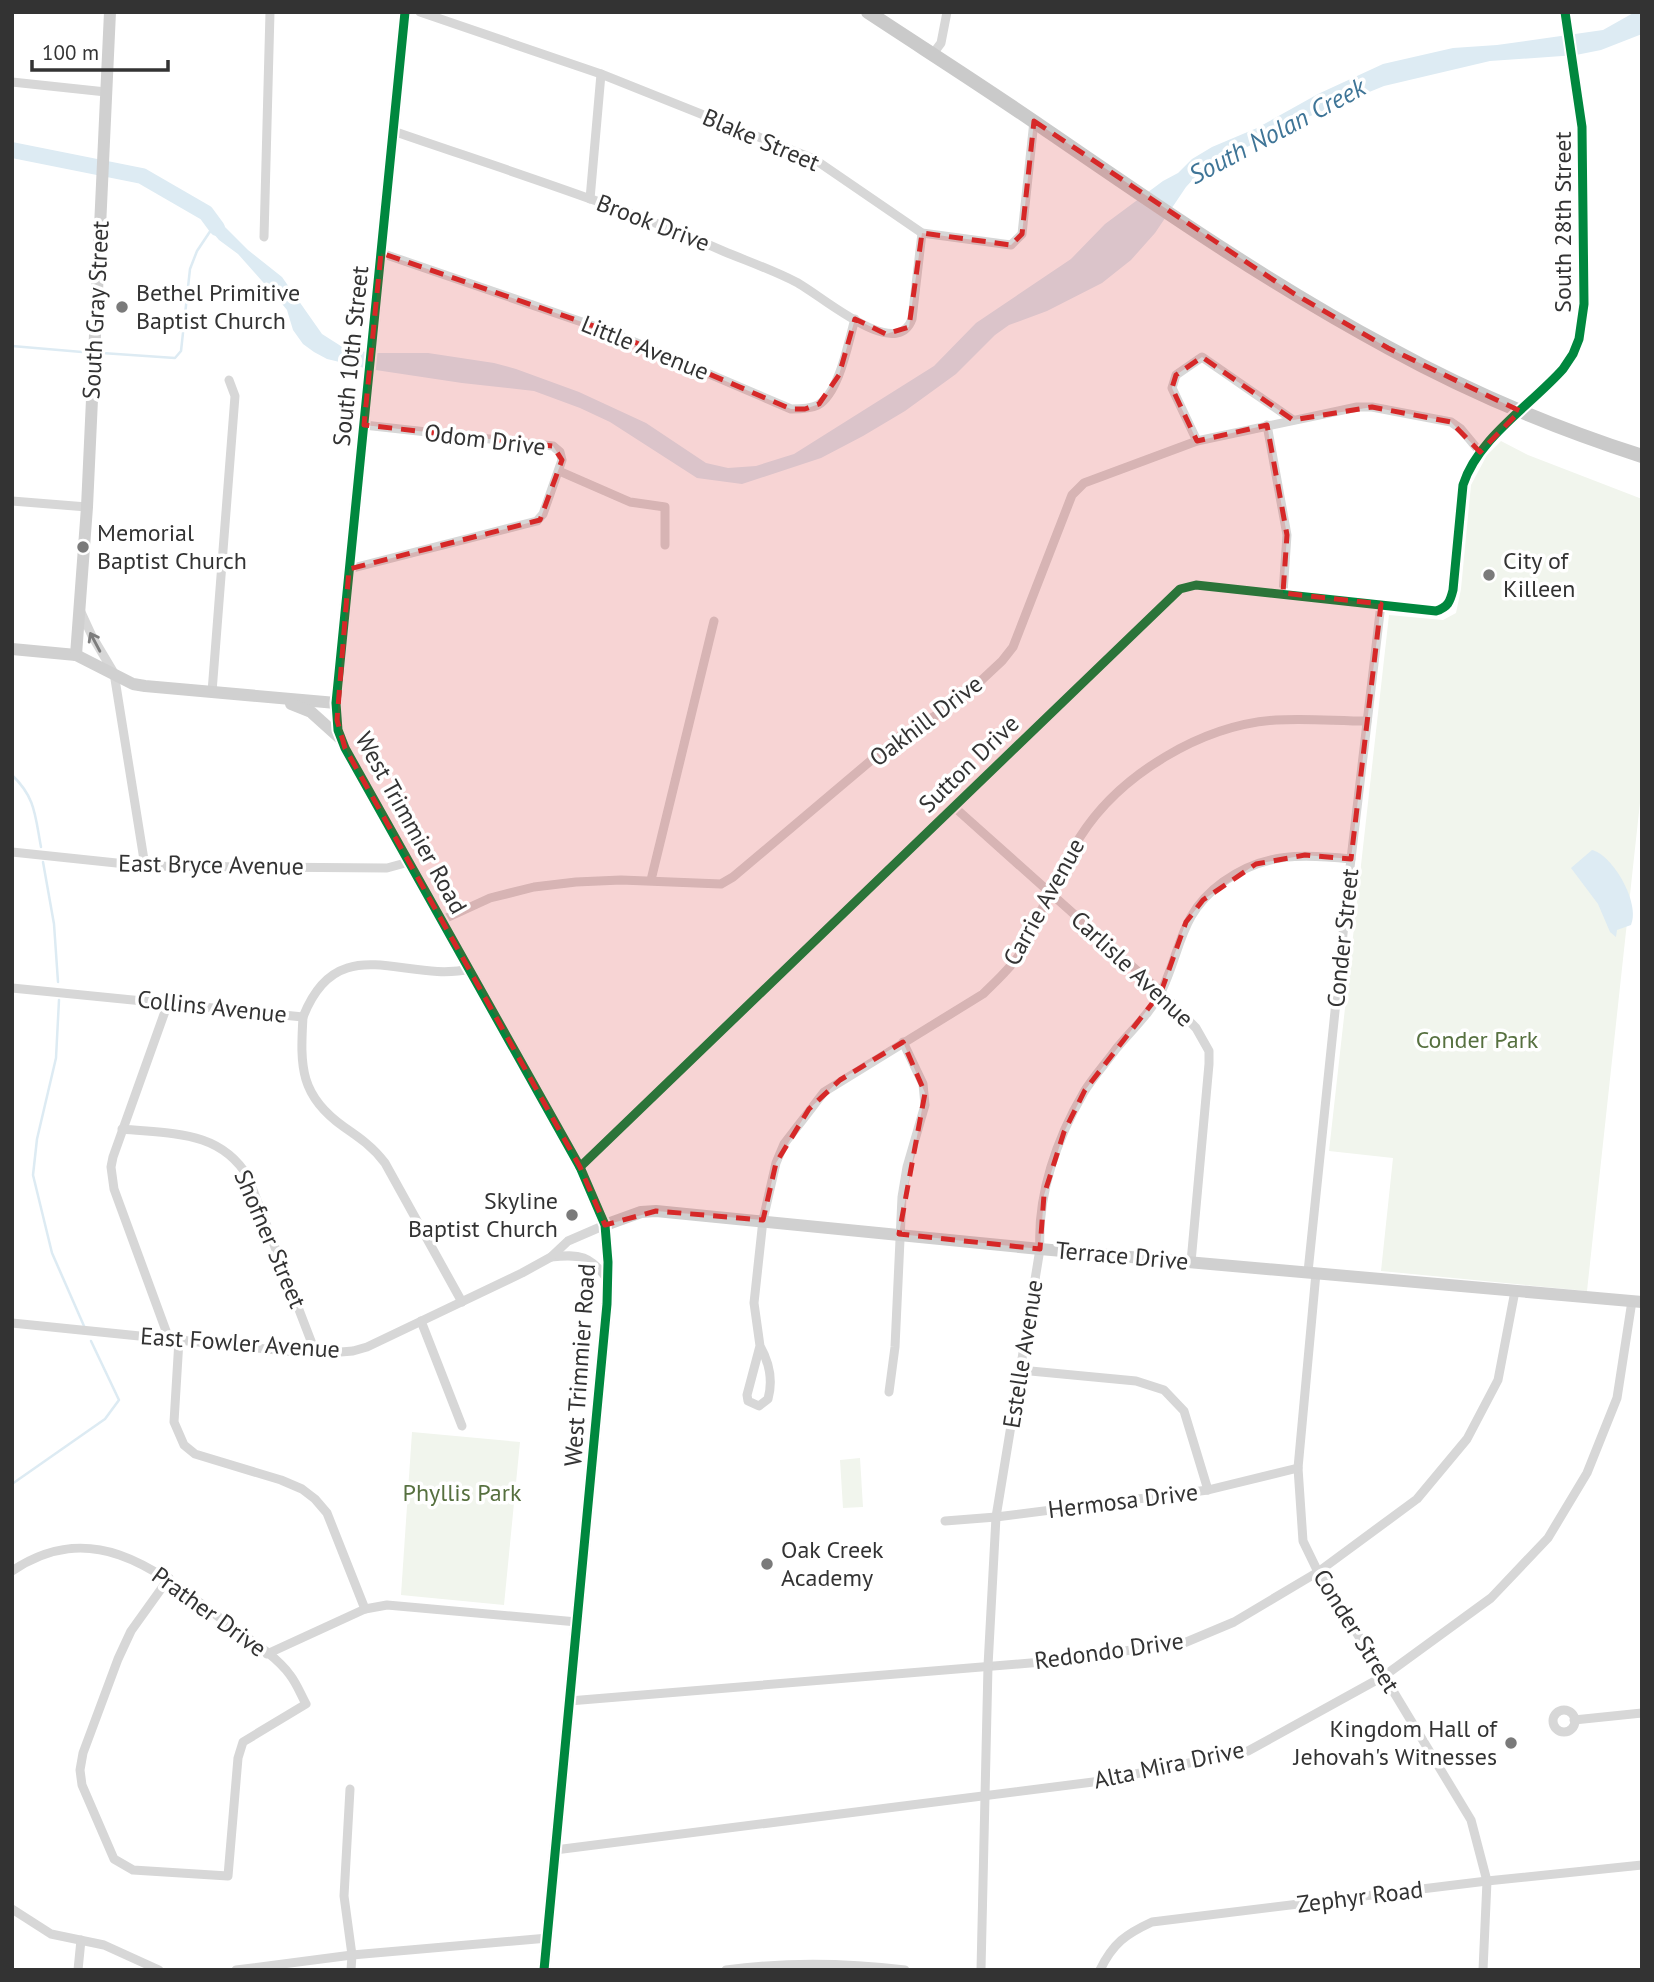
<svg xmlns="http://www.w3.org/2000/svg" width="1654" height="1982" font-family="'PT Sans',sans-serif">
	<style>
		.green { fill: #f1f5ed }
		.water { fill: #ddebf3 }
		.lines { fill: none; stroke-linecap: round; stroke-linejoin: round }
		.stream { stroke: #ddebf3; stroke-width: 2.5 }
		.river { stroke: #ddebf3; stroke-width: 16 }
		.street { stroke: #d7d7d7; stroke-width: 9 }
		.secondary { stroke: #d0d0d0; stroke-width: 12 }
		.primary { stroke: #cacaca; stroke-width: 14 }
		.cycleway-casing { stroke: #fff; stroke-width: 13 }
		.cycleway { stroke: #00873e; stroke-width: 9 }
		.oneway { stroke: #7d7d7d }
		.marked { fill: #d62828; fill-opacity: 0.2; stroke: #d62828; stroke-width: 5; stroke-dasharray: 14 9; stroke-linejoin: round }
		.poi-dot { fill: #7a7a7a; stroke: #fff; stroke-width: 2.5 }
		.labels { text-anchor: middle; stroke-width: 7; stroke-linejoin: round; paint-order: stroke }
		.street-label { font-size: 24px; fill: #333; stroke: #fff }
		.poi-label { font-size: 24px; fill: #333; stroke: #fff; text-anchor: start }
		.park-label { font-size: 24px; fill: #56703f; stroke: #fff }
		.water-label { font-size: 26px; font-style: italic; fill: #3f7597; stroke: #fff }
	</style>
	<rect width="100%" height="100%" fill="#fff"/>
	<g class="green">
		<polygon points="1501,441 1528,455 1642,499 1642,784 1587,1291 1381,1271 1393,1158 1329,1151 1389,615 1443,620 1456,613 1461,589 1471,485 1487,455"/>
		<polygon points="412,1432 520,1442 504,1605 401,1595"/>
		<polygon points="860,1458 863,1507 843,1508 840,1460"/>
	</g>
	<g class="water">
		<polygon points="1635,12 1642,12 1642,34 1601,50 1576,55 1490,61 1384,86 1298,121 1210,166 1197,175 1186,187 1155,233 1131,260 1102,283 1047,311 1009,325 995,335 956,374 905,411 863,436 821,458 742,484 697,478 610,422 580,408 534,391 462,383 369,369 327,359 314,352 303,344 293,330 287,310 278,299 238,254 219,240 207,226 206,213 214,216 248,250 282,277 322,334 344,348 372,353 428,353 494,363 516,369 579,392 646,423 706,463 728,468 756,466 794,454 934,366 976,323 1071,259 1105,224 1163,181 1178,173 1192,159 1212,147 1257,128 1318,94 1383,64 1453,48 1497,45 1603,30"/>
		<path d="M1592,850c21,5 49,54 39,75l-14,5 -1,7 -6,-5 -12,-28 -27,-36z"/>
	</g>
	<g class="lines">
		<g class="stream">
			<polyline points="12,346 82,352"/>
			<polyline points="102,353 175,358 181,351 190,269 197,251 211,230"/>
			<path d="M12,775c24,23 23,41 29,72"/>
			<polyline points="43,862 54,924 58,982"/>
			<polyline points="59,1000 56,1058 37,1139 33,1175 52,1253 84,1326"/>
			<polyline points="12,1484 105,1419 119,1400 91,1341"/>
		</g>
		<polyline class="river" points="12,150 142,176 206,213 217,228"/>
		<g class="street">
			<polyline points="420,12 601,74 814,159 922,233 1011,245 1022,234 1034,121"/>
			<polyline points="932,55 941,43 947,12"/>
			<polyline points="12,82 106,92"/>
			<path d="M393,131c110,38 222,73 330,120 24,10 50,19 73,31 24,12 100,81 116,37l10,-86"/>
			<polyline points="590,199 601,74"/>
			<polyline points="264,237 270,12"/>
			<path d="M381,253l230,79 180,77c9,0 19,0 27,-4 22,-13 30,-63 37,-86"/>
			<polyline points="1267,425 1287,535 1283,593"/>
			<polyline points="1197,441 1172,388 1176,375 1202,357 1293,420"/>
			<polyline points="559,471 630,502 665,507 665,545"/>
			<polyline points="12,501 87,507"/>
			<polyline points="349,569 537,521 543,514 562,460 560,452 553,446 364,425"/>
			<polyline points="81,612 92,636 114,673 145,866"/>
			<polyline points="212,692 235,396 229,380"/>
			<polyline points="953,806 1161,992 1196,1028 1209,1051 1209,1064 1191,1262"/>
			<polyline points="12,852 145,866 387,868 409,862"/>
			<polyline points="651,880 714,621"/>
			<polyline points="442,920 490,898 534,887 576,882 621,880 721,884 733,877 900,736 956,704 1002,661 1013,647 1072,495 1084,483 1197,441 1357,407 1372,407 1451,422 1461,429 1480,452"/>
			<path d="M12,988l291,29c35,-90 102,-33 167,-48"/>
			<polyline points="168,1003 113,1157 111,1167 114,1189 169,1339"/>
			<path d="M303,1017c-3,50 -3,79 41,110 16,11 29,20 41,36l77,139"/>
			<path d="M122,1129c49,5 98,1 126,48l68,177"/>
			<path d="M580,1167l600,-578 16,-4 240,26c12,-4 14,-9 17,-21l10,-105c15,-47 68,-80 100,-116l10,-15 6,-15 5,-35 -2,-177 -17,-115"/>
			<path d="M551,1257c29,-3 39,-2 57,23"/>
			<polyline points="1308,1272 1349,876 1381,604"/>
			<polyline points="1316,1273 1298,1468 1303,1541 1318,1572 1384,1676 1471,1820 1487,1881 1483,1970"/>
			<polyline points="421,1321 462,1426"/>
			<polyline points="12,1323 316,1354 353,1351 367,1347 522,1273 551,1257 568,1241 605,1225"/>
			<polyline points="179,1340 174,1422 184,1445 195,1454 281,1480 302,1489 315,1499 327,1513 365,1609"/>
			<path d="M760,1346c9,16 13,35 8,53l-9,7 -11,-5 -1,-6 13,-49 -6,-43 9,-83 13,-57 8,-19 40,-52 159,-98c14,-14 28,-26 39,-43 19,-38 35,-79 58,-114 40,-63 122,-112 196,-117 31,-2 61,1 91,1"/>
			<polyline points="1020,1370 1136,1381 1164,1390 1184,1411 1208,1490"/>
			<polyline points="889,1392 895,1347 902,1197 907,1167 925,1105 923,1084 903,1042"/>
			<polyline points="945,1521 996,1517 1208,1490 1298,1468"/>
			<path d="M12,1571c80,-54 144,-2 208,47 21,16 55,36 70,57 7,9 11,20 16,29l-63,38 -5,16 -10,118 -95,-6 -19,-11 -32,-74 -2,-15 3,-17 35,-94 13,-28 38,-53"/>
			<polyline points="267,1654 365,1609 387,1605 577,1622"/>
			<polyline points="569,1701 1042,1662 1184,1643 1234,1622 1318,1572 1417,1499 1467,1439 1498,1380 1515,1291"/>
			<circle cx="1564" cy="1721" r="11"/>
			<polyline points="1574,1720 1642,1713"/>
			<polyline points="350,1789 344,1896 352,1955 351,1970"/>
			<polyline points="555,1850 1101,1781 1248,1751 1384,1676 1491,1598 1548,1538 1587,1473 1617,1398 1632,1301"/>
			<polyline points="12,1909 51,1934 104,1945 159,1970"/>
			<polyline points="78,1970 81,1940"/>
			<polyline points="236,1970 352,1955 548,1938"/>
			<path d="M726,1970c59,-8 120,-7 179,0"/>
			<path d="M981,1970l7,-304 8,-149 44,-268c-3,-54 17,-111 44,-157 9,-15 22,-29 32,-43 14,-17 37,-39 46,-59 20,-43 18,-77 61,-108 41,-30 81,-28 128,-23"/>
			<path d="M1100,1970c13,-27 26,-36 52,-48l335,-41 155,-16"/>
		</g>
		<g class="secondary">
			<polyline points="405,12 336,703 338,730 345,748 580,1167 605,1225 608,1262 607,1304 544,1970"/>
			<polyline points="12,649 76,655 133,684 145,686 336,703"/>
			<polyline points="76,655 87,507 110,12"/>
			<polyline points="291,704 311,712 341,739"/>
			<polyline points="605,1225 641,1212 656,1211 1040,1249 1642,1302"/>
		</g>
		<path class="primary" d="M868,12c56,37 113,73 168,111 115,79 230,159 353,225 80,44 166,80 253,108"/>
		<g class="cycleway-casing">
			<g id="cycleway">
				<polyline points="405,12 336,703 338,730 345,748 580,1167 605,1225 608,1262 607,1304 544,1970"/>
				<path d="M580,1167l600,-578 16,-4 240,26c12,-4 14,-9 17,-21l10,-105c15,-47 68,-80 100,-116l10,-15 6,-15 5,-35 -2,-177 -17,-115"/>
			</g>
		</g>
		<use href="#cycleway" class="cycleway"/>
	</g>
	<defs><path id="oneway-shaft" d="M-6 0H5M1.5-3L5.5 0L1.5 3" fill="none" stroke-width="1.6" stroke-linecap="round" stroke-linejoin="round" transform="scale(1.75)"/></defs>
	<use class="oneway" href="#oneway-shaft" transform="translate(95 642) rotate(-118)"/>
	<path class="marked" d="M1034,121l259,172 95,55 132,63 -40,41 -29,-30 -79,-15 -79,13 -91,-63 -26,18 -4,13 25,53 70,-16 20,110 -4,58 98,11 -30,255 -46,-4 -49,9 -53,36 -17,22 -25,70 -76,98 -21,42 -20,63 -4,54 -141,-15 26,-141 -22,-51 -63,38 -31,29 -33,54 -13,57 -107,-9 -51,14 -25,-58 -235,-419 -8,-28 12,-151 191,-49 22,-60 -9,-14 -189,-21 17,-172 230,79 180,77h14l14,-5 20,-29 16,-56 31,15 23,-7 13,-94 89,12 11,-11z"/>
	<g class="poi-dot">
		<circle cx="122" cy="307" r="7"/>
		<circle cx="83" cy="547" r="7"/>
		<circle cx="1489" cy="575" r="7"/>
		<circle cx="572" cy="1215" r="7"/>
		<circle cx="767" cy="1564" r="7"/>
		<circle cx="1511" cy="1743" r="7"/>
	</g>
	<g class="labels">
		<g class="street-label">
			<text transform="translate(761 140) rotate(23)" y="8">Blake Street</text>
			<text transform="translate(1563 222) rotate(-90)" y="8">South 28th Street</text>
			<text transform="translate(653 223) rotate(21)" y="8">Brook Drive</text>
			<text transform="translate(96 310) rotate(-87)" y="8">South Gray Street</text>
			<text transform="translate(645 348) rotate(22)" y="8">Little Avenue</text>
			<text transform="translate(351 356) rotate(-84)" y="8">South 10th Street</text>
			<text transform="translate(485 440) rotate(7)" y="8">Odom Drive</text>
			<text transform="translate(926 721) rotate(-37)" y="8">Oakhill Drive</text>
			<text transform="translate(969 764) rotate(-44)" y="8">Sutton Drive</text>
			<text transform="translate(411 823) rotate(61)" y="8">West Trimmier Road</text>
			<text transform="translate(211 865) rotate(1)" y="8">East Bryce Avenue</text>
			<text transform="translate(1044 902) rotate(-61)" y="8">Carrie Avenue</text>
			<text transform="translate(1343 938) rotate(-84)" y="8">Conder Street</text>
			<text transform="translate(1132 969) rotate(43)" y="8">Carlisle Avenue</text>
			<text transform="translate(212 1007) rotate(6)" y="8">Collins Avenue</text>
			<text transform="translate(270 1239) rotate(67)" y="8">Shofner Street</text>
			<text transform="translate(1122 1256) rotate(5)" y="8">Terrace Drive</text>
			<text transform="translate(240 1343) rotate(4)" y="8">East Fowler Avenue</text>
			<text transform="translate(1023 1354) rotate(-81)" y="8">Estelle Avenue</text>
			<text transform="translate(580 1365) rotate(-86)" y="8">West Trimmier Road</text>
			<text transform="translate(1123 1501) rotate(-7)" y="8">Hermosa Drive</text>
			<text transform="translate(209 1612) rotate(36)" y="8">Prather Drive</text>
			<text transform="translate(1356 1631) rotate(58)" y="8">Conder Street</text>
			<text transform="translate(1109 1651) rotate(-8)" y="8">Redondo Drive</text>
			<text transform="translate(1169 1765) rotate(-12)" y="8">Alta Mira Drive</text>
			<text transform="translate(1360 1897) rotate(-7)" y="8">Zephyr Road</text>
		</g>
		<g class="poi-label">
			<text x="136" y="301">Bethel Primitive<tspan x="136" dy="28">Baptist Church</tspan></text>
			<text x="97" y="541">Memorial<tspan x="97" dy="28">Baptist Church</tspan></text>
			<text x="1503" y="569">City of<tspan x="1503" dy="28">Killeen</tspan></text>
			<text x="558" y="1209" text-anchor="end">Skyline<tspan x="558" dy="28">Baptist Church</tspan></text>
			<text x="781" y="1558">Oak Creek<tspan x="781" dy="28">Academy</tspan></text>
			<text x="1497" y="1737" text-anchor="end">Kingdom Hall of<tspan x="1497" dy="28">Jehovah's Witnesses</tspan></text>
		</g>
		<g class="park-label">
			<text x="1477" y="1048">Conder Park</text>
			<text x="462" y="1501">Phyllis Park</text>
		</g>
		<g class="water-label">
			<text transform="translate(1277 131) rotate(-28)" y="9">South Nolan Creek</text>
		</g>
	</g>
	<rect width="1654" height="1982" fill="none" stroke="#333333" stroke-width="28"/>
	<path d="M32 60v10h136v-10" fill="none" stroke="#333333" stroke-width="3.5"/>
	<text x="42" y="60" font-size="21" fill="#333333" stroke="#ffffff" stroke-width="5" paint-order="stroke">100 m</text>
</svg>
